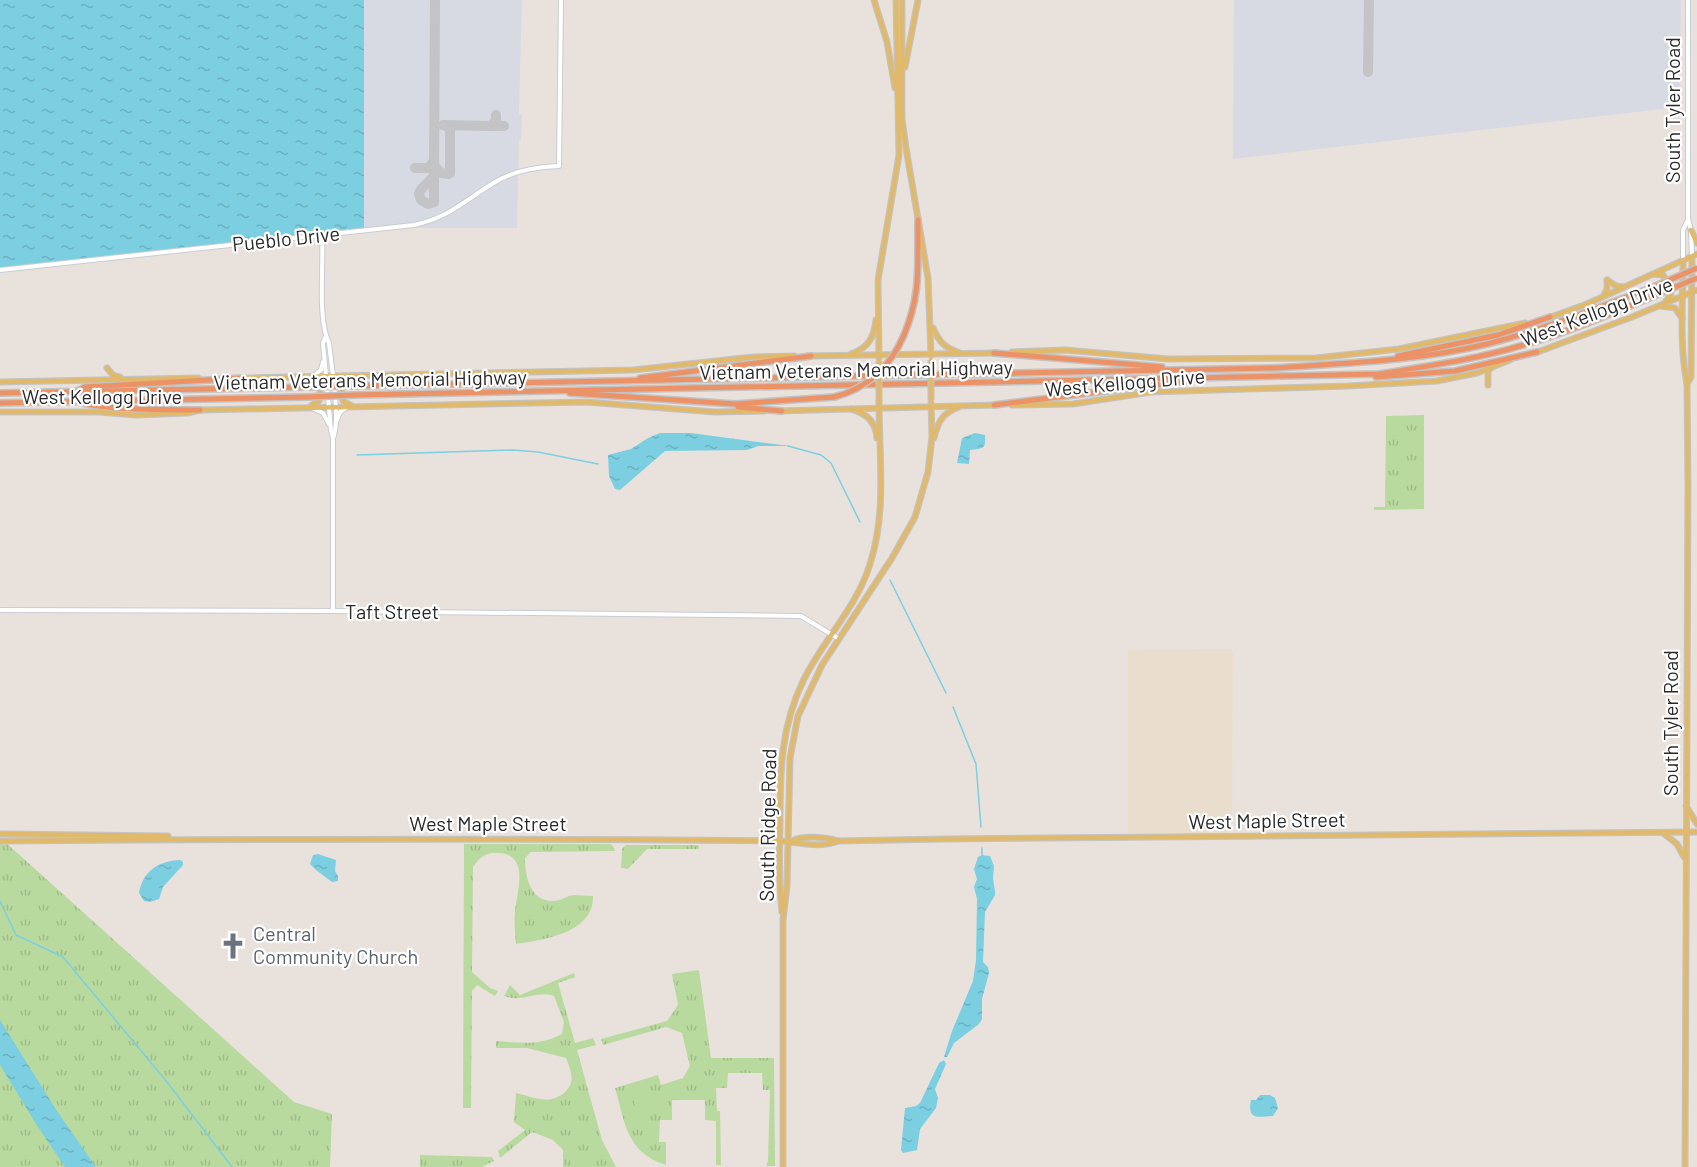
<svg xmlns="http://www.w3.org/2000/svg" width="1697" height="1167" font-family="Barlow,sans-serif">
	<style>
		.education { fill: #e9decd }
		.airport { fill: #d7dae2 }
		.grass { fill: url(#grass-tufts) }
		.park { fill: #b9da9f }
		.water { fill: url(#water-ripples) }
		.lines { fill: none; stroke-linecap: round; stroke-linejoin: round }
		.stream { stroke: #7bcfe0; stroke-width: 1.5 }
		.taxiway { stroke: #c4c3c6; stroke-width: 10 }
		.minor-casing { stroke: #c8ccd5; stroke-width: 6 }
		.major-casing { stroke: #c3c3c3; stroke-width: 7 }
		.highway-casing { stroke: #c3c3c3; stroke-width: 8 }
		.minor { stroke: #fff; stroke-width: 4 }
		.major { stroke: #e0b96b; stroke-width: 4.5 }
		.highway { stroke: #eb9266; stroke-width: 5 }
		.major-bridge-casing { stroke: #c3c3c3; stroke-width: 7; stroke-linecap: butt }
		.highway-bridge-casing { stroke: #c3c3c3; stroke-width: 8; stroke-linecap: butt }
		.major-bridge { stroke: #e0b96b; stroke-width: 4.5 }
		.highway-bridge { stroke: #eb9266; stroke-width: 5 }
		.labels { text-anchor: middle; stroke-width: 4.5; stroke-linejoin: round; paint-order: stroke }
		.street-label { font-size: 20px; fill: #292929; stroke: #fff }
		.worship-label { font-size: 20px; fill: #5b616d; stroke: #fff; text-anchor: start }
	</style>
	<defs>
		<pattern id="grass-tufts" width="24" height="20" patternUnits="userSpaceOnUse" patternTransform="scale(1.5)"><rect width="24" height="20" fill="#b9da9f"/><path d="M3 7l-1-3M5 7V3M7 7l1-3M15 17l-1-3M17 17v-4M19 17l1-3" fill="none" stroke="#9fbb89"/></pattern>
		<pattern id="water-ripples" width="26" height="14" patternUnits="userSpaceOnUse" patternTransform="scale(1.5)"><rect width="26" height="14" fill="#7bcfe0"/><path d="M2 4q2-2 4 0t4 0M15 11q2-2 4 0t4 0" fill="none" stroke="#6ab2c0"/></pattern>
	</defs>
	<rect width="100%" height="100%" fill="#e9e2dc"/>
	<polygon class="education" points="1228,649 1232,650 1233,654 1232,829 1227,833 1128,833 1128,650"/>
	<g class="airport">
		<polygon points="364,0 522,0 519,114 522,115 521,139 519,140 517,228 364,228"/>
		<polygon points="1234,0 1681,0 1679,107 1233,159"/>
	</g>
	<g class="grass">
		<polygon points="1424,415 1424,509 1374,510 1374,507 1385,507 1386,416"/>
		<polygon points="0,840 4,841 294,1102 332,1114 330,1167 0,1167"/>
		<path d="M464,844h146l3,2 2,5 -84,1 -6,6c0,18 5,42 26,43 8,1 15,-5 23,-6 6,0 13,1 19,1 1,37 -49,44 -77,48 -1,-11 -2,-23 -1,-33 2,-20 15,-56 -16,-58 -13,-1 -19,4 -26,14l-1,105 18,16 8,3 -3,5 -18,-11 -5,6 -1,117h-8z"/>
		<polygon points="626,845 697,845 699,846 699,849 647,849 628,869 621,868 622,849"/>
		<path d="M699,970l12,88h63l1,108h-9l2,-5 2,-71h-7l-1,-17h-34l-1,15h-11l1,23h3l1,54h-5v-44l-11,-1v-20h-33v20h-12l-1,22h7v23c-40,-13 -41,-42 -51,-77l43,-13 3,10 22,-7 7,-12 -8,-33 -16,-6 -63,18 -2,-6 66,-18 11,-16 -6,-31z"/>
		<path d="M574,973l1,4 -17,6 17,60 18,-5 3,7 -19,5 25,90 14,27h-53v-17l-10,-10 -21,-8 -32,26 -2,-7 27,-21 -11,-8 2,-29c17,4 34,13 49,-1 11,-10 6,-21 1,-34l-39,-10h-31v-7c24,2 44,5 66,-7l2,-12 -10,-26c-19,-6 -30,7 -50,0l6,-11 10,10z"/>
		<polygon points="420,1155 492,1157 494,1161 482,1167 420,1167"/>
	</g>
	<polygon class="park" points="649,1088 654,1108 637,1113 631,1093"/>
	<g class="water">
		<polygon points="0,0 364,0 364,228 0,268"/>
		<polygon points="660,433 691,433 789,446 758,446 747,450 665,451 620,490 615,489 609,476 608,455 631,449 648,438"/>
		<path d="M975,433l10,2c1,15 -2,13 -15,15l-1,14 -12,-1 5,-25z"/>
		<polygon points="318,854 336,860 335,871 338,876 338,881 332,882 316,870 310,864 313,855"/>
		<polygon points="982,855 990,856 994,866 993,878 995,891 995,895 985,912 983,962 988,967 989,973 982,999 982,1019 979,1024 954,1043 947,1057 944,1057 952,1031 973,981 976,960 977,899 974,887 977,879 974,869 978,857"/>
		<path d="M180,860l3,2v3l-20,22 -4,12 -9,3 -6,-1 -5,-8c4,-22 19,-32 41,-33z"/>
		<polygon points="0,1020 57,1111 96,1167 65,1167 36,1124 0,1065"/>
		<polygon points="944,1060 946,1064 935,1089 938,1098 936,1108 920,1129 917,1150 903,1153 901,1150 905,1108 916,1106 920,1103 939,1063"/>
		<path d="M1260,1095h10l5,3 3,10 -5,8c-16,1 -26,4 -22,-16h5z"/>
	</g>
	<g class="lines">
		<g class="stream">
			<polyline points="788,446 821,455 831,463 860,522"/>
			<polyline points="357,455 513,450 538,452 598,464"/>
			<polyline points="890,580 946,693"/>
			<polyline points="953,707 976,764 981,827"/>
			<polyline points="982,848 982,855"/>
			<polyline points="0,901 16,935 63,957 167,1082 232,1167"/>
		</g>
		<g class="taxiway">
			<polyline points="1368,72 1369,0"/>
			<polyline points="496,115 496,121 490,126 504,126"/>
			<polyline points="443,125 490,126"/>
			<polyline points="434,165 441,173 448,174 450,173 450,129 446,126"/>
			<polyline points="415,168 428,168 434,161"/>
			<path d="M434,175v27l-6,2 -7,-4 -2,-6c2,-9 12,-11 15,-19l1,-175"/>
		</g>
		<g class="minor-casing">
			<g id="minor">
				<polyline points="1688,0 1688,219 1691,230 1692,257"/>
				<path d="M322,236c2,29 -5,83 7,107 2,21 12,77 4,95"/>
				<polyline points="1683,260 1683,230 1688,220"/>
				<path d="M0,270l414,-45c34,-7 50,-24 78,-41 19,-13 44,-17 67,-18l2,-166"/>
				<polyline points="326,336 323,343 331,430 333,438 333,611"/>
				<polyline points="312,377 321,370 323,362"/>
				<polyline points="312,408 323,413 329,424"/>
				<polyline points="337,420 340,412 347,407"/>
				<polyline points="0,610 333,611 801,616 839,639"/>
			</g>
		</g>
		<g class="major-casing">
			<g id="major">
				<polyline points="874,0 887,42 895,88"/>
				<polyline points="902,0 902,119 906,148 928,278 931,355"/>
				<polyline points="905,67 918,0"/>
				<polyline points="1691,230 1697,243"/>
				<path d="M1683,260c0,41 -4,84 4,124l1,102 -3,681"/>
				<polyline points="1653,274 1663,275 1670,287 1671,295 1666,301"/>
				<polyline points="1607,280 1616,286 1623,287"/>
				<polyline points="1604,295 1607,289 1607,280"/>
				<polyline points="1660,306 1675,308 1682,318"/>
				<polyline points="1548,318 1587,304 1697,254"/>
				<path d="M933,328c6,14 12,20 27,25"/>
				<polyline points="1012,352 1065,350 1168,359 1316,358 1399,349 1525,323"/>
				<polyline points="1535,353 1632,317 1697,290"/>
				<path d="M851,354c17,-6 23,-16 25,-34"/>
				<polyline points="808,356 995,353"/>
				<polyline points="879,358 878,280 899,155 896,0"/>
				<polyline points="107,368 113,375 120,377"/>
				<polyline points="242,378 633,370 753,357 794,356"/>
				<path d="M309,379c10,3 13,12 10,22l-7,4"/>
				<polyline points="0,382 198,378"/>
				<polyline points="1687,384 1691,377 1692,257"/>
				<polyline points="1488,385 1488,371 1491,368"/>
				<polyline points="1012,405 1073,404 1151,392 1348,386 1437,381 1477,373 1510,360"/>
				<path d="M352,406l-9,-5c-3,-12 -1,-18 10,-23"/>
				<path d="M851,409c15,4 25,13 26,29"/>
				<polyline points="778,411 995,405"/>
				<polyline points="0,412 99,412 136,415 188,413 200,410 586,402 715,412 764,411"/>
				<path d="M934,438c4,-17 9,-25 25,-31"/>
				<polyline points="1686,806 1697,824"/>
				<polyline points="1663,833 1677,844 1684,857"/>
				<polyline points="0,834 168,836"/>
				<path d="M0,841c260,-2 520,-3 779,0 20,1 39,8 59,0l106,-2 753,-7"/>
				<path d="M792,841c11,-6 34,-4 46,0"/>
				<path d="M782,912c-3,-30 -3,-57 -2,-87 0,-53 0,-97 24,-146 20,-40 53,-72 66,-115 17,-52 9,-108 9,-163"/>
				<polyline points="783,1167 783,920 787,886 790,758 798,716 822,665 892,558 915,517 928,472 932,437 931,403"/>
			</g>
		</g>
		<g class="highway-casing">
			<g id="highway">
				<path d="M904,335c18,-43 13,-71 14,-115"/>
				<polyline points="994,353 1162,367"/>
				<polyline points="1398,356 1498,335 1550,317"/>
				<polyline points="1376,377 1455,371 1537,352"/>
				<polyline points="640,378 811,356"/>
				<path d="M353,386l921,-18c71,-5 143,-7 213,-24 56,-14 109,-36 164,-56"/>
				<polyline points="79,390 85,387 244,378"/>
				<polyline points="0,393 307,387"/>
				<polyline points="570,393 735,404 834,397"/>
				<path d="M354,395l1025,-21c47,-8 94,-14 141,-28 46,-13 90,-32 134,-50"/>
				<polyline points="0,403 308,397"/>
				<path d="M82,403c38,8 78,6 118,7"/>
				<polyline points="994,405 1186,381"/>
				<polyline points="738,407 782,411"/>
			</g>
		</g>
		<use href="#minor" class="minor"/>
		<use href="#major" class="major"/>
		<use href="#highway" class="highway"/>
		<g class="major-bridge-casing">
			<g id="major-bridge">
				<polyline points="931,360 931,400"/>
				<polyline points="879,361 879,401"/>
			</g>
		</g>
		<g class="highway-bridge-casing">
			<g id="highway-bridge">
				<polyline points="1651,288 1697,268"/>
				<polyline points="1654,296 1697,278"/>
				<polyline points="307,387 353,386"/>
				<polyline points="308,397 354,395"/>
				<path d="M834,397c33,-8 57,-31 70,-62"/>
			</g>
		</g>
		<use href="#major-bridge" class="major-bridge"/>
		<use href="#highway-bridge" class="highway-bridge"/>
	</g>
	<defs>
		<g id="church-bare" transform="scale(2.07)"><path d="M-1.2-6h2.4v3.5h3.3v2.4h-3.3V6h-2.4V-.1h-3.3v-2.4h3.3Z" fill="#6b7280" stroke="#fff" stroke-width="2.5" paint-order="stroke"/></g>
	</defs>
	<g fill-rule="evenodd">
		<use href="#church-bare" x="233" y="946"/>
	</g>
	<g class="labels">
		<g class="street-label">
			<text transform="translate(1673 110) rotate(-90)" y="7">South Tyler Road</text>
			<text transform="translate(286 239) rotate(-6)" y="7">Pueblo Drive</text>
			<text transform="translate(1597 312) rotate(-21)" y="7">West Kellogg Drive</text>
			<text transform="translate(856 370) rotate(-1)" y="7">Vietnam Veterans Memorial Highway</text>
			<text transform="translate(370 380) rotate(-1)" y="7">Vietnam Veterans Memorial Highway</text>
			<text transform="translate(1125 383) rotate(-5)" y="7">West Kellogg Drive</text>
			<text x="102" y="404">West Kellogg Drive</text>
			<text x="392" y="619">Taft Street</text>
			<text transform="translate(1671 723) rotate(-90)" y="7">South Tyler Road</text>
			<text transform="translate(1267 821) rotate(-1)" y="7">West Maple Street</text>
			<text x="488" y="831">West Maple Street</text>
			<text transform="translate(768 825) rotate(-89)" y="7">South Ridge Road</text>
		</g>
		<g class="worship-label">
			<text x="253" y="941">Central<tspan x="253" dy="23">Community Church</tspan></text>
		</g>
	</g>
</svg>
